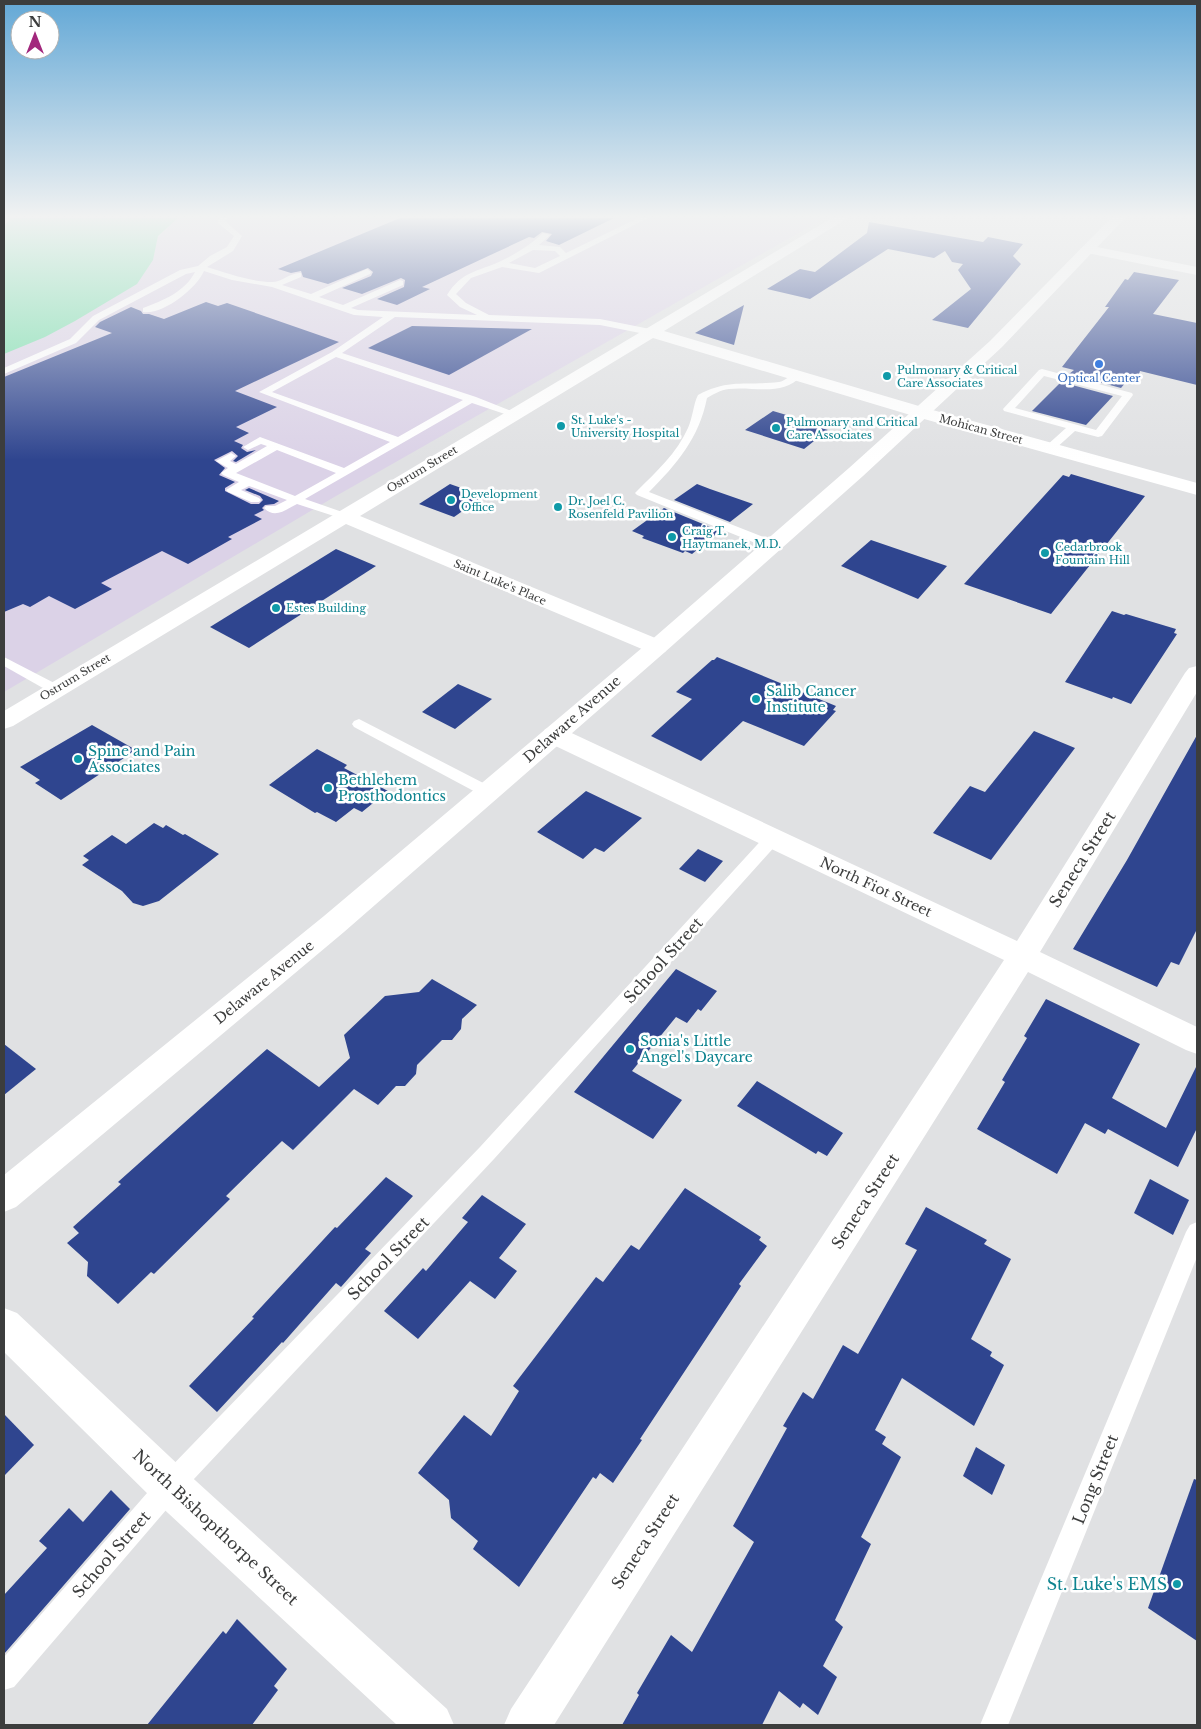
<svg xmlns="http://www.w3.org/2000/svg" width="1201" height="1729" font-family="'Libre Baskerville',serif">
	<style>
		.medical { fill: #dbd2e7 }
		.green { fill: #76deab }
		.building { fill: #2f458f }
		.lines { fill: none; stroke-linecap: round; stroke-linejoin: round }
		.lane { fill: #fff; fill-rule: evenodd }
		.street { fill: #fff; fill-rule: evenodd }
		.secondary { fill: #fff; fill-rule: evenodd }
		.shop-dot { fill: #3f7fe0; stroke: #fff; stroke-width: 2 }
		.culture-dot { fill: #0f9aa8; stroke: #fff; stroke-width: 2 }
		.labels { text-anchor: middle; stroke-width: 5; stroke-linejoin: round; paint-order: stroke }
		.far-culture-label { font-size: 11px; fill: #0d838f; stroke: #fff; text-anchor: start }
		.far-shop-label { font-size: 11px; fill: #366cbe; stroke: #fff }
		.far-street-label { font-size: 11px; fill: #3c3d3d; stroke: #fff }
		.culture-label { font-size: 14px; fill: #0d838f; stroke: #fff; text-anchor: start }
		.street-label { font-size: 14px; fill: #3c3d3d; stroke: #fff }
		.near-street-label { font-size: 16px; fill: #3c3d3d; stroke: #fff }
		.near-culture-label { font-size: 16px; fill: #0d838f; stroke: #fff; text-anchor: end }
	</style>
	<rect width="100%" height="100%" fill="#e0e1e3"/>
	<polygon class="medical" points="178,218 825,218 336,496 4,692 4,354 75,321 102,304 153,260 158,237"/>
	<polygon class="green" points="11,218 178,218 158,236 153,260 137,284 75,321 45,337 4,354 4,226"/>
	<g class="building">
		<polygon points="400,218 614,218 559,245 546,241 552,234 542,232 534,238 529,237 422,287 430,289 397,305 377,299 404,287 405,280 401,278 362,294 342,288 371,276 373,272 368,268 328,284 303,277 301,271 291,273 278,269"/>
		<polygon points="869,222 983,242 988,237 1023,244 1013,256 1021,264 968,328 932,320 971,289 958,270 963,264 952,262 945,251 934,258 888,249 810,299 767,289 800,269 815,272 867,233"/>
		<polygon points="1134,272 1179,280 1153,314 1197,323 1197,385 1140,371 1136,384 1126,382 1121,388 1069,374 1074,370 1062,367 1109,307 1105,307 1125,279 1128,280"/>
		<polygon points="206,302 218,306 227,303 339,342 235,391 277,407 236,427 249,433 234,441 243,445 241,448 247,452 256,450 236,462 233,461 238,456 232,451 214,460 225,468 219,475 235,482 225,488 225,491 251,504 259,504 263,500 260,496 245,490 249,488 279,501 274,504 265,505 262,508 264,510 254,515 262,519 228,537 232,539 188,564 162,551 101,583 112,589 75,609 49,596 30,607 23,604 4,612 4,377 112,333 95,327 100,322 131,307 141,311 143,314 149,314 164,319"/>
		<polygon points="744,305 734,345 695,333"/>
		<polygon points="412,326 532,329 449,375 368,348"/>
		<polygon points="1061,382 1113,396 1086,425 1032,411"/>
		<polygon points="773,411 817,424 814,426 828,430 804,449 745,430"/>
		<polygon points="1071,474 1145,496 1051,614 964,584 1063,475 1069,477"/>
		<polygon points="450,484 484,496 454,517 419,504"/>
		<polygon points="697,484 710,489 753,504 730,522 674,500"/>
		<polygon points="664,508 720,531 692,554 685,551 683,553 642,538 644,536 632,531"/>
		<polygon points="871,540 947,566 918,599 841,566"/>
		<polygon points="336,549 376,566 249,648 210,627"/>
		<polygon points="1112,611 1124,615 1126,614 1176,629 1174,633 1177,634 1131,704 1113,697 1112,699 1065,682"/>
		<polygon points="717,657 836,706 833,710 836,711 804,746 743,721 701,761 651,736 692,699 676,692 712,660 714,660"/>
		<polygon points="458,684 492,699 455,729 422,712"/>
		<polygon points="92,725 136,750 61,800 35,783 40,780 20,767"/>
		<polygon points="1034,731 1075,748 991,860 933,833 970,786 985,792"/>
		<polygon points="1197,735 1197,929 1179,965 1171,962 1157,987 1073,949 1127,860"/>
		<polygon points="317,749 347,765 344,768 388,791 362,812 354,808 336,822 317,812 315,813 269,785"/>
		<polygon points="586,791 642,818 604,852 595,848 583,859 537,832"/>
		<polygon points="154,823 163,828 166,825 183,835 185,834 219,854 159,901 143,906 133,903 122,891 82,865 89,860 83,856 112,835 126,844"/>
		<polygon points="698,849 723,861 705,882 679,869"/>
		<polygon points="676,969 717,991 701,1011 698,1009 687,1023 676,1017 632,1071 682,1100 653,1139 574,1092"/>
		<polygon points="432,979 477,1005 462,1019 461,1029 452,1040 442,1040 417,1065 416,1074 405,1086 396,1086 378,1105 354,1089 293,1150 282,1141 226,1196 230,1199 154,1274 151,1272 118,1304 87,1276 88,1262 67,1243 79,1233 73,1227 121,1184 118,1182 267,1049 319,1087 350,1058 344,1035 365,1015 385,996 419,992"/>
		<polygon points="1046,999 1140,1044 1112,1098 1166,1128 1197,1065 1197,1128 1178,1167 1108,1129 1105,1134 1085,1123 1057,1174 977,1129 1005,1082 1002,1080 1027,1038 1024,1036"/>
		<polygon points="4,1044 36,1069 4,1095"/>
		<polygon points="757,1081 843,1133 827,1156 818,1151 816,1154 737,1106"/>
		<polygon points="386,1177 413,1196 365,1249 371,1253 341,1287 336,1283 283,1343 282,1342 217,1412 189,1386 254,1318 252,1317 335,1227 337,1228"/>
		<polygon points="1150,1179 1189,1200 1173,1235 1134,1213"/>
		<polygon points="685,1188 761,1237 759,1240 767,1246 739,1284 741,1286 640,1439 642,1440 613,1483 600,1473 596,1479 593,1477 519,1587 473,1549 478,1541 451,1518 449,1500 418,1473 464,1415 491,1436 519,1391 513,1386 596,1277 603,1282 631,1245 639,1250"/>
		<polygon points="482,1195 526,1224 499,1258 517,1271 495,1299 470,1281 418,1339 384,1311 423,1268 426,1271 468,1222 462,1218"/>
		<polygon points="926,1207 987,1240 984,1244 1011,1259 971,1339 992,1352 990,1356 1004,1365 974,1426 902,1378 875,1430 886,1437 882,1444 901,1457 861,1537 871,1544 835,1620 843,1627 823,1666 837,1677 818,1715 803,1703 800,1708 779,1691 762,1725 622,1725 639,1695 637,1693 671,1635 692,1652 754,1542 733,1526 787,1428 783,1426 803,1392 813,1399 843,1345 858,1354 917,1250 905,1244"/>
		<polygon points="4,1414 34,1445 4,1476"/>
		<polygon points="976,1447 1005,1465 992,1495 963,1476"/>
		<polygon points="1194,1479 1197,1480 1197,1641 1148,1608"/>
		<polygon points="111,1490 130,1509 4,1654 4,1595 47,1548 39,1541 69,1508 83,1522"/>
		<polygon points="237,1619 287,1669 274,1686 278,1690 252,1725 147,1725 223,1631 226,1634"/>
	</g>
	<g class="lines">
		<g class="lane">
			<path d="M219,218h8l-2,3 17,15 -9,15 -26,16c19,6 45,15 65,15 10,0 19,-10 29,-9v4l-19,8 29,9 56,-25 4,3 -1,2 -51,23 24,8 57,-25 3,1v4l-52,23 7,2 119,5 -17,-8 -13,-12c15,-24 30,-23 54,-34 15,-7 29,-16 42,-28l7,2 -11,10 21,2 6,6 72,-35h10l-109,55 -37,-6 -31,11 -15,16 10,9 23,12 111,4 50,10 5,3 -5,3 -50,-10 -205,-8 -53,36 134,44 43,17 -5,3 -42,-14 -167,96 43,15 2,2 -2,2h-8l-43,-14c-12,6 -22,15 -33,4l2,-2h9l12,-6 -38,-14 -8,4 18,8 2,2 -2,2h-8l-23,-10 -2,-2 13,-8 -16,-7 -2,-2 7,-5 -12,-7 15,-8 5,3 -6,5 6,3 31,-18 -6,-2 -13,6 -5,-3 17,-10 84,31 46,-26 -131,-50 73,-40 51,-35 -29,-2 -82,-28 -40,-7 -28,-9c-8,18 -41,44 -61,41v-4c19,-7 42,-16 52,-36l-9,2 -87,46 -23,23 -72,31v-6l66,-29 23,-23 87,-46 18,-4 12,-10 17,-9 7,-11 -16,-13zM533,250l22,1 5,5 -25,12 -26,-5zM336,357l127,43 -65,37 -126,-45zM277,450l59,23 -41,23 -59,-23z"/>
			<path d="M1042,369l90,24 1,2 -31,41 -4,1 -23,-6 -21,19h-8l-1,-2 1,-2 20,-18 -62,-17 -1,-2 36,-39zM1044,376l78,20 -26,34 -81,-22z"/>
			<path d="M796,373l5,3c-18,21 -48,10 -72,13 -9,1 -15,5 -22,9 -8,40 -30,66 -58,94l127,50 2,3 -2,3h-8l-131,-53 -2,-2 2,-2c19,-19 40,-38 51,-63 5,-11 5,-23 10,-33 31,-17 49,-9 81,-13 6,-1 11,-7 17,-9z"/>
			<polygon points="4,657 60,686 62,689 60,692 50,692 4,666"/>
			<polygon points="359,719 493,788 496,792 493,796 488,797 483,796 354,727 352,724 354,721"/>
			<polygon points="772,833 778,835 780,839 778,843 494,1159 179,1495 14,1687 4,1690 4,1657 161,1477 480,1147 766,835"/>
			<polygon points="1197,1222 1197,1257 1008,1725 980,1725 1186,1232 1190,1225"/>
		</g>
		<g class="street">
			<polygon points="832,218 848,218 664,331 929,409 1197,483 1197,495 917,417 653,338 360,516 665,642 668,647 665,652 657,654 649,652 346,524 13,726 4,729 4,711"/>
			<polygon points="1087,245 1197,267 1197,275 1082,252 1080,249"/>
			<polygon points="1197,666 1197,692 1040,952 1197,1027 1197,1054 1186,1050 1028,972 554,1725 504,1725 511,1709 1004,960 545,741 542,735 545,729 554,727 563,729 1017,941 1185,673 1189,668"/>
			<polygon points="4,1308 17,1313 185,1471 447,1709 454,1725 397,1725 155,1501 4,1352"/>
		</g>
		<polygon class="secondary" points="1111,218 1125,218 1002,347 863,476 665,652 344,932 16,1207 4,1212 4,1175 324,916 649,642 849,468 990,341"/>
	</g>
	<linearGradient id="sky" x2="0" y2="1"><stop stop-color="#63a8d6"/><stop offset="0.47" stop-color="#f1f2f2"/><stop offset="1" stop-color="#f1f2f2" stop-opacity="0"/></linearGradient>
	<rect width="1201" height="460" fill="url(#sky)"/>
	<circle class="shop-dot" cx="1099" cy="364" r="5"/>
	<g class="culture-dot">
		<circle cx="887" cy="376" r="5"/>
		<circle cx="561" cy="426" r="5"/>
		<circle cx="776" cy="428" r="5"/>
		<circle cx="451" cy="500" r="5"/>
		<circle cx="558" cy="507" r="5"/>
		<circle cx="672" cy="537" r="5"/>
		<circle cx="1045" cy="553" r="5"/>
		<circle cx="276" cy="608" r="5"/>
		<circle cx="756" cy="699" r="5"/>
		<circle cx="78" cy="759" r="5"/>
		<circle cx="328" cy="788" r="5"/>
		<circle cx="630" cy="1049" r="5"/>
		<circle cx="1177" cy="1584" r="5"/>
	</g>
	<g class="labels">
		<g class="far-culture-label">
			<text x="897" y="374">Pulmonary &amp; Critical<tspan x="897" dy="13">Care Associates</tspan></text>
			<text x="571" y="424">St. Luke's -<tspan x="571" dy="13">University Hospital</tspan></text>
			<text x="786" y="426">Pulmonary and Critical<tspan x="786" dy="13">Care Associates</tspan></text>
			<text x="461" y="498">Development<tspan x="461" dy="13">Office</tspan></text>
			<text x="568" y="505">Dr. Joel C.<tspan x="568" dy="13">Rosenfeld Pavilion</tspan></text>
			<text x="682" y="535">Craig T.<tspan x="682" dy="13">Haytmanek, M.D.</tspan></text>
			<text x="1055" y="551">Cedarbrook<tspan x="1055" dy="13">Fountain Hill</tspan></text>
			<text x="286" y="612">Estes Building</text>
		</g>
		<g class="far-shop-label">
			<text x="1099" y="382">Optical Center</text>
		</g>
		<g class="far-street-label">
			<text transform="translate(981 429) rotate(15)" y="4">Mohican Street</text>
			<text transform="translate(422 469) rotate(-31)" y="4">Ostrum Street</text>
			<text transform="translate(500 582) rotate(23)" y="4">Saint Luke's Place</text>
			<text transform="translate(75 677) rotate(-31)" y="4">Ostrum Street</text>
		</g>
		<g class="culture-label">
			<text x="766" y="696">Salib Cancer<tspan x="766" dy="16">Institute</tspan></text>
			<text x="88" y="756">Spine and Pain<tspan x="88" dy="16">Associates</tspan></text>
			<text x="338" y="785">Bethlehem<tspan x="338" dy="16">Prosthodontics</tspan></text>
			<text x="640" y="1046">Sonia's Little<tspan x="640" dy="16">Angel's Daycare</tspan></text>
		</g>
		<g class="street-label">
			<text transform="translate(572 719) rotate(-41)" y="5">Delaware Avenue</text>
			<text transform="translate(876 887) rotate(25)" y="5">North Fiot Street</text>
			<text transform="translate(264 982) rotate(-39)" y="5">Delaware Avenue</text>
		</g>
		<g class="near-street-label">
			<text transform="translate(1082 859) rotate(-58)" y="6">Seneca Street</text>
			<text transform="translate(663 960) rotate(-48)" y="6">School Street</text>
			<text transform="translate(865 1201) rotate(-57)" y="6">Seneca Street</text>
			<text transform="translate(388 1258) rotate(-46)" y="6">School Street</text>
			<text transform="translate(1095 1479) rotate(-68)" y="6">Long Street</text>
			<text transform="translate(216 1527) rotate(43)" y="6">North Bishopthorpe Street</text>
			<text transform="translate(645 1541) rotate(-57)" y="6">Seneca Street</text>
			<text transform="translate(111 1554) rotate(-49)" y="6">School Street</text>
		</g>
		<g class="near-culture-label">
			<text x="1167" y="1590">St. Luke's EMS</text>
		</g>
	</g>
	<rect width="1201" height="1729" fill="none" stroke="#3c3d3d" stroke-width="10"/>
	<g transform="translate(35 35)"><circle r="24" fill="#ffffff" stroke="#b1b1b1"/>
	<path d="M0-4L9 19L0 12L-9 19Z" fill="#a2277c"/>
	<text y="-8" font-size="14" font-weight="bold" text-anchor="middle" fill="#3c3d3d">N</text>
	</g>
</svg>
